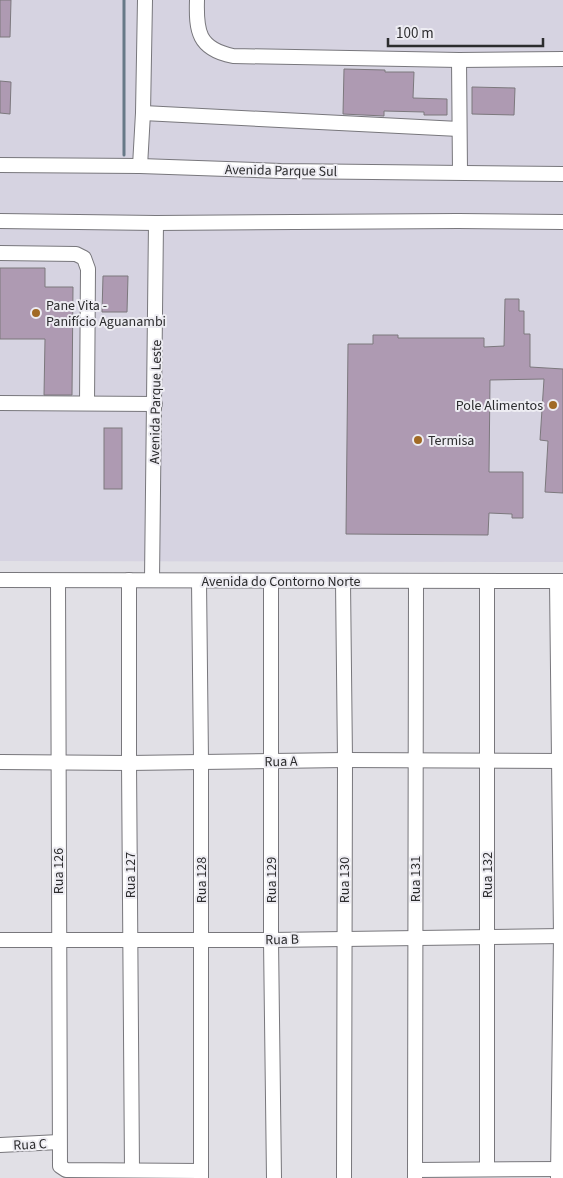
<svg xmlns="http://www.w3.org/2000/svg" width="563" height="1178" font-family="'Source Sans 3',sans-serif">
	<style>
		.built { fill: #d6d3e1 }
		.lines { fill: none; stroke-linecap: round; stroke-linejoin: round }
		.stream { stroke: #677987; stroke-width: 3 }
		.building { fill: #ae9ab2; stroke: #7c787d }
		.minor-casing { stroke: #78777c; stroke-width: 16 }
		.minor { stroke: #fff; stroke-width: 14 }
		.poi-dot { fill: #a16a25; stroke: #eeedf3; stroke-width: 2 }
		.labels { text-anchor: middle; stroke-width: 4; stroke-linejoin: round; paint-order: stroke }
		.street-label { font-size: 14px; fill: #2c2c2e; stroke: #eeedf3 }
		.poi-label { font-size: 14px; fill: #2c2c2e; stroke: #eeedf3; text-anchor: start }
	</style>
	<rect width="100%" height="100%" fill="#e1e0e6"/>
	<polygon class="built" points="0,0 563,0 563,562 0,561"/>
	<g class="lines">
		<polyline class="stream" points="124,0 124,155"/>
	</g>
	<g class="building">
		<polygon points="0,0 11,0 10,37 0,37"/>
		<polygon points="344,69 385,70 385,72 414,72 413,98 447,99 447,115 424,115 424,112 384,111 384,116 343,114"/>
		<polygon points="0,81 11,82 10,114 0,113"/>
		<polygon points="472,87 515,88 514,115 472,114"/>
		<polygon points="0,268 45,268 45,287 73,287 72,395 44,395 45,339 0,339"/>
		<polygon points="103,276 128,276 127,312 102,312"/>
		<polygon points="505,299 519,299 519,311 524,311 524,334 530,334 530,367 563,369 563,493 545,492 548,441 540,440 544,379 490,380 489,472 523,472 523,518 512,518 512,514 489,513 488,535 346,534 348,344 373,344 373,335 398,335 398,338 484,338 484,347 504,346"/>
		<rect x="104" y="428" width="18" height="61"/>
	</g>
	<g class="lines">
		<g class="minor-casing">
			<g id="minor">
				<path d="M197,0c-1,31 1,49 36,56l226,4 104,-1"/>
				<polyline points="459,60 460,172"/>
				<polyline points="143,113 459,129"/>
				<polyline points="0,165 140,166 281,171 563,174"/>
				<polyline points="140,166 143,113 145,0"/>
				<polyline points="0,221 156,223 458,221 563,222"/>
				<polyline points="0,253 76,254 84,258 88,269 87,403"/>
				<polyline points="0,403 155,404"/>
				<polyline points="0,580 563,581"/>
				<polyline points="129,580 129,763 132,1170"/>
				<polyline points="152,580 156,223"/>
				<polyline points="58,581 60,1166 66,1170 200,1171"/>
				<polyline points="199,581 201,761 201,1178"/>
				<polyline points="271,581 271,940 274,1178"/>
				<polyline points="487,581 487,1169"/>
				<polyline points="557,581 561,936 558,1178"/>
				<polyline points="343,582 345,760 344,1178"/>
				<polyline points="0,762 129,763 345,760 563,761"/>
				<polyline points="0,940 271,940 563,936"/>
				<polyline points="0,1145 59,1142"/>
				<polyline points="416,1170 563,1169"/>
				<polyline points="415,1178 416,581"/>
			</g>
		</g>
		<use href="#minor" class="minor"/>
	</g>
	<g class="poi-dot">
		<circle cx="36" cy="313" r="5"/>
		<circle cx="553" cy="405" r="5"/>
		<circle cx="418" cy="440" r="5"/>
	</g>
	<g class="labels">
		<g class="street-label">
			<text transform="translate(281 170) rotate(1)" y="5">Avenida Parque Sul</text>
			<text transform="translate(155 402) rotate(-89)" y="5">Avenida Parque Leste</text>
			<text x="281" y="586">Avenida do Contorno Norte</text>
			<text transform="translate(281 761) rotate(-1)" y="5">Rua A</text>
			<text transform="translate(58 871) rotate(-90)" y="5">Rua 126</text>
			<text transform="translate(130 875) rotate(-90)" y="5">Rua 127</text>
			<text transform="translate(487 875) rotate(-90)" y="5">Rua 132</text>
			<text transform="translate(415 879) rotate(-90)" y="5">Rua 131</text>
			<text transform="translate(201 880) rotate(-90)" y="5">Rua 128</text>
			<text transform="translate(271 880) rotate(-90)" y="5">Rua 129</text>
			<text transform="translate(344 880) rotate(-90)" y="5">Rua 130</text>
			<text transform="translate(282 939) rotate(-1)" y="5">Rua B</text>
			<text transform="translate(30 1144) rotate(-3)" y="5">Rua C</text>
		</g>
		<g class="poi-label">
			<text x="46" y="310">Pane Vita -<tspan x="46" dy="16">Panifício Aguanambi</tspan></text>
			<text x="543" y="410" text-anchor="end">Pole Alimentos</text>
			<text x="428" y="445">Termisa</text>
		</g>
	</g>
	<path d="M388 38v8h155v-8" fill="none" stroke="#2c2c2e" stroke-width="2.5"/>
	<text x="396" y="38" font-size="15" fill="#2c2c2e" stroke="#eeedf3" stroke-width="4" paint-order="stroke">100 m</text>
</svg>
